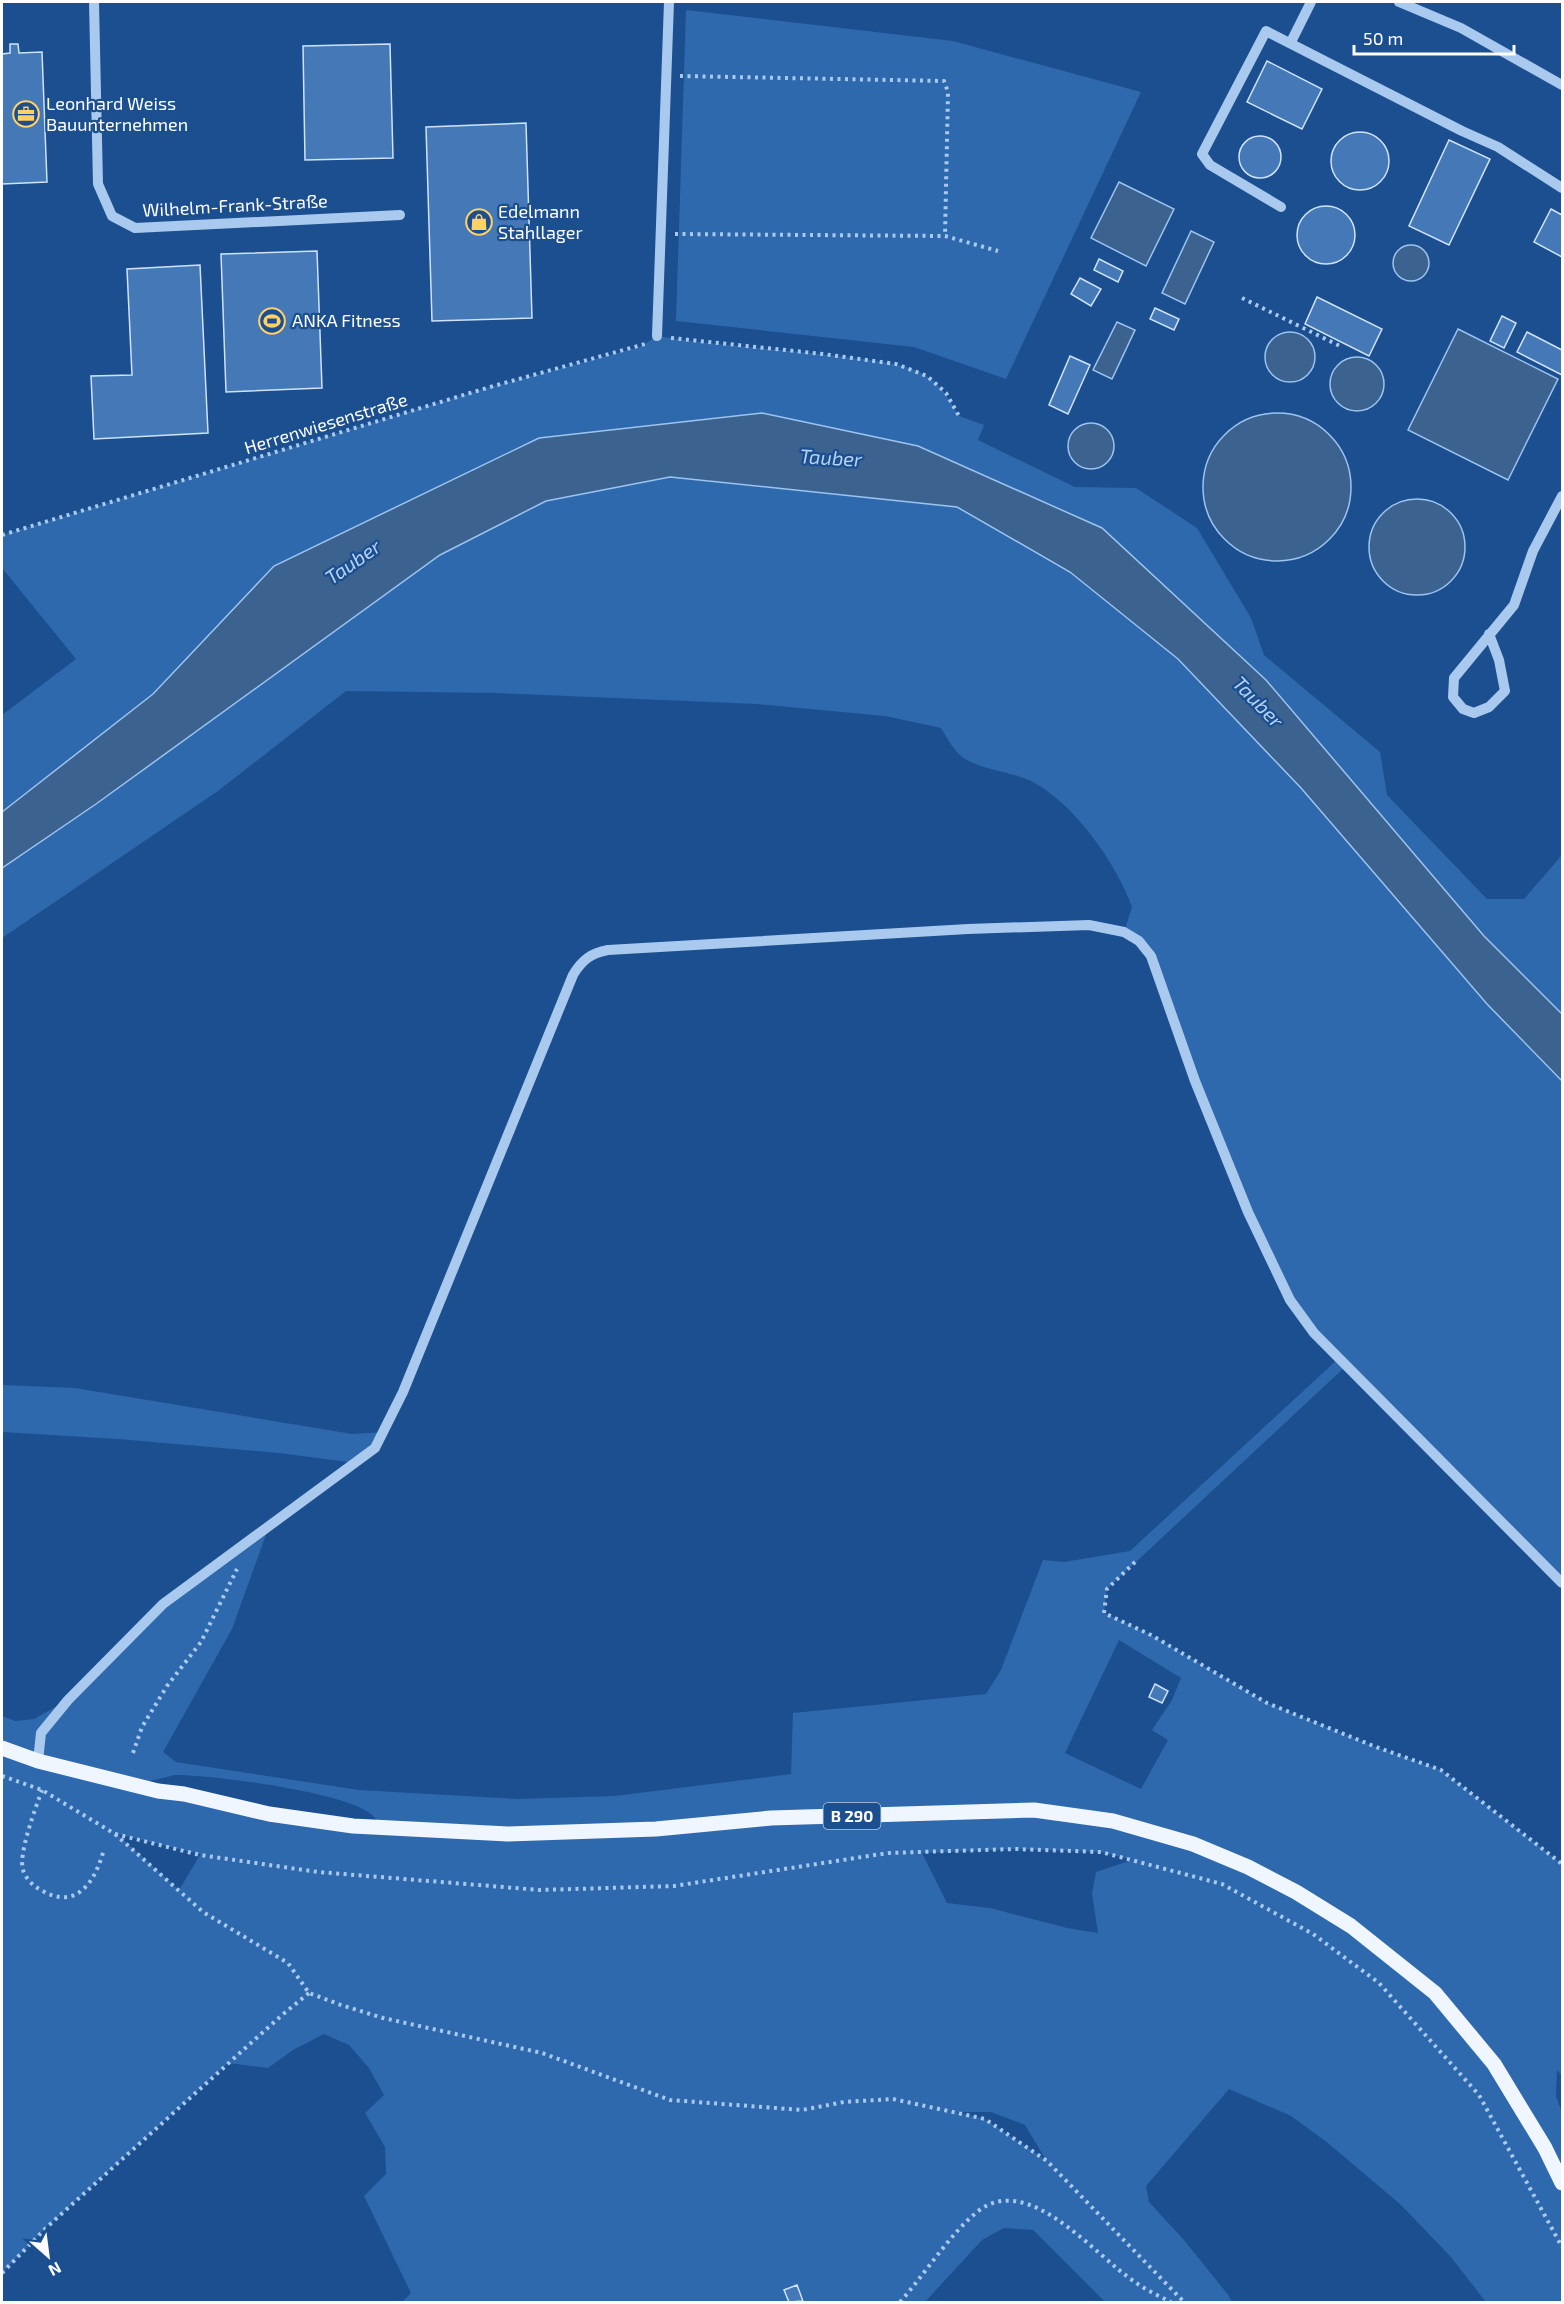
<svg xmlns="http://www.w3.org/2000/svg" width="1564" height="2304" font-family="'Exo 2',sans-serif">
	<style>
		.green { fill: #2e69ad; fill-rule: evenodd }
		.water { fill: #3c6290; stroke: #9cc4f0; stroke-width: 1.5 }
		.building { fill: #4478b7; stroke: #cfe3fa; stroke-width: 1.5 }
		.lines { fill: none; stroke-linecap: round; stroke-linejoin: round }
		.path { stroke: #a9c9ee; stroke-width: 4; stroke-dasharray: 3 4.5; stroke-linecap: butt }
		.minor { stroke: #a9c9ee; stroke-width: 10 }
		.major { stroke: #f0f6ff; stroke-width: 15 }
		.labels { text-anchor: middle; stroke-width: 4.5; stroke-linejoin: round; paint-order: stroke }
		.shield { fill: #1b4f8f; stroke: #bbcadd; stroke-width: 1.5 }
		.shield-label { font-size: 16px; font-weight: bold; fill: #fff }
		.poi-label { font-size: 18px; fill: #fff; stroke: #1b4f8f; text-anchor: start }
		.street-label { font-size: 18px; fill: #fff; stroke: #1b4f8f }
		.water-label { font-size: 20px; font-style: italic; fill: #b5d3f5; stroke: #1b4f8f }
	</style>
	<rect width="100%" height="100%" fill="#1b4f8f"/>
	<g class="green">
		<polygon points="686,10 953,41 1141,92 1006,379 914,347 676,321"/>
		<path d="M657,336c65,11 131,13 196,22 25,3 54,5 75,19 15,10 22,24 31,39l25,9 -6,15 97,47 61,1 61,40 54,90 13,37 116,97 7,43 100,104h37l38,-44v159l-78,-78 -218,-256 -164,-152 -340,-115 -223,25 -265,128 -121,128 -151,118v-97l74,-56 -74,-91v-33l488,-148 150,-40z"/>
		<path d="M670,477l288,30 112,65 108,87 123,129 186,216 75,77v502l-216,-217 -239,223 -3,24 47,22 116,68 109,44 65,23 121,94v212l-5,-6 -1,26 6,17v189h-76l-36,-46 -49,-51 -73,-62 -37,-27 -62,-27 -83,97 3,16 35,38 45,56 3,6h-127l-72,-72 -29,-2 -22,12 -57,62h-120l-8,-17 -13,5 5,12h-387l9,-9 -47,-97 22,-22 -1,-27 -20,-34 19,-18 -15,-27 -20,-23 -25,-11 -31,16 -25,18 -40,-5 -181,164 -45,46v-557l13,5 19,-2 34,-19 95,-96 105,-75 -36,100 -69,123 13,10 183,28 158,9 98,-3 176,-22 2,-61 193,-19 15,-24 42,-110 21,2 66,-11 209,-193 -49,-58 -42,-88 -97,-255 -27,-25 8,-25c-15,-43 -58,-103 -99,-125 -23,-12 -62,-12 -77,-31 -6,-7 -10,-15 -15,-23l-56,-12 -128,-12 -260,-11 -151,-2 -128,100 -216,147v-70l94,-64 344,-249 106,-54zM1119,1640l62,38 -9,22 -20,30 16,10 -27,49 -76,-36zM175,1775c37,0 172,17 197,40 4,3 6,8 8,12l-246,-42zM117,1834l83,20v1l-21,35zM1015,1849l86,3 31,8 -36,12 -4,22 6,39 -31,-5 -77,-20 -43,-5 -25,-50zM956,2112h35l34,13 21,35 -61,-41z"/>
		<polygon points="2,1385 75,1388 352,1434 384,1432 356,1463 279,1453 118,1439 2,1432"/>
	</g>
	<g class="water">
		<polygon points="1119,182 1174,209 1146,266 1091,238"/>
		<polygon points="1191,231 1214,242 1185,304 1162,293"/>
		<circle cx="1411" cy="263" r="18"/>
		<polygon points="1117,322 1135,330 1112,379 1093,370"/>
		<polygon points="1458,329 1558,379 1508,480 1408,430"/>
		<circle cx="1290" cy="357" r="25"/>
		<circle cx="1357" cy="384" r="27"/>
		<circle cx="1277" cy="487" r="74"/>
		<polygon points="762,413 918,446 1102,528 1266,680 1484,936 1562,1014 1562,1081 1487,1004 1301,788 1178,659 1070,572 957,507 670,477 546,501 440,555 96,804 2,868 2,812 153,694 274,566 539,438"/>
		<circle cx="1091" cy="446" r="23"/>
		<circle cx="1417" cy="547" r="48"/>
	</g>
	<g class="building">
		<polygon points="10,44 18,44 19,53 42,52 47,182 2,184 2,54 10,53"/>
		<polygon points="390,44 393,158 305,160 303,46"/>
		<polygon points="1267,61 1322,89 1302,129 1247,102"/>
		<polygon points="526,123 532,318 432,321 426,127"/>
		<circle cx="1360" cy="161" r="29"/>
		<circle cx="1260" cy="157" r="21"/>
		<polygon points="1449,140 1490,159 1449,245 1409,226"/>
		<circle cx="1326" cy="235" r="29"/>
		<polygon points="1551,209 1562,215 1562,257 1534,242"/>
		<polygon points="317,251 322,388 226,392 221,254"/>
		<polygon points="1099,259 1123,271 1118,282 1094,270"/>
		<polygon points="200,265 208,433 94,439 91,376 132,375 127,269"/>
		<polygon points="1080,278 1101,289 1091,306 1071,294"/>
		<polygon points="1317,297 1382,329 1369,356 1305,324"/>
		<polygon points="1155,308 1179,319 1174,330 1150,319"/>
		<polygon points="1502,316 1516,323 1504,348 1490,341"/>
		<polygon points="1527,332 1562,350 1562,375 1517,352"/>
		<polygon points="1070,356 1090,365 1068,414 1049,405"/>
		<polygon points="1155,1684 1168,1691 1162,1703 1149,1697"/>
		<polygon points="797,2285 803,2301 789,2302 784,2290"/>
	</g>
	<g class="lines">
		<g class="path">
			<polyline points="680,76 944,81 948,92 945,236"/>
			<polyline points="675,234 945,236 998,251"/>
			<polyline points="1242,298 1342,347"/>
			<polyline points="671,338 823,354 896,364 927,376 946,393 959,416"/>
			<polyline points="2,535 490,387 645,344"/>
			<polyline points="1135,1562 1107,1589 1104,1613 1151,1635 1267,1703 1376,1747 1441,1770 1562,1864"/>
			<polyline points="133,1753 142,1727 167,1686 201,1642 237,1569"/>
			<polyline points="2,1776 42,1790 115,1834 203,1912 288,1963 309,1993 341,2005 383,2018 542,2053 670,2100 802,2110 844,2102 893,2099 985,2119 1047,2161 1184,2302"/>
			<path d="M42,1790c-6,17 -24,64 -19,80 3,9 10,16 18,20 36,22 55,-10 63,-41"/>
			<polyline points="115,1834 200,1855 318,1872 540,1890 674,1886 888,1853 1015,1849 1101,1852 1222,1884 1313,1934 1379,1983 1479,2095 1562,2247"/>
			<polyline points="2,2273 47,2227 282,2015 309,1993"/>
			<path d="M900,2302c25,-28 49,-67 77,-90 51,-42 118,44 158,70 11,8 24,14 36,20"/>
		</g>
		<g class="minor">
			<polyline points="94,2 98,184 112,216 135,228 400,215"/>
			<polyline points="1399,2 1461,28 1562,85"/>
			<polyline points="1291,42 1311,2"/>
			<polyline points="1281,207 1210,165 1202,154 1266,31 1462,131 1498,147 1562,188"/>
			<polyline points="657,336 669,2"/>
			<polyline points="1489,634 1499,660 1505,691 1489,707 1474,713 1463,709 1453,697 1454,678 1514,605 1533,551 1562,496"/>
			<path d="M38,1761l3,-28 27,-33 95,-96 212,-156 28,-56 170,-417c9,-15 18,-22 35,-25l360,-21 121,-4 35,7 15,9 12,15 44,125 53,131 42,88 24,33 248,250"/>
		</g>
		<polyline class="major" points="2,1748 38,1761 158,1791 184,1794 269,1814 353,1826 508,1834 656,1829 771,1818 1034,1810 1113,1821 1193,1844 1248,1867 1296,1892 1351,1926 1435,1993 1494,2064 1545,2148 1562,2183"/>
	</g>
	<defs>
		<g id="office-ring" transform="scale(1.35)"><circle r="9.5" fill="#1b4f8f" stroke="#ffd166" stroke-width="1.5"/><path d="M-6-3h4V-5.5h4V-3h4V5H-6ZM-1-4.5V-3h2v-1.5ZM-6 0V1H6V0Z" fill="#ffd166"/></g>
		<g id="shop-ring" transform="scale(1.35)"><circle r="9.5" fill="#1b4f8f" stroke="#ffd166" stroke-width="1.5"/><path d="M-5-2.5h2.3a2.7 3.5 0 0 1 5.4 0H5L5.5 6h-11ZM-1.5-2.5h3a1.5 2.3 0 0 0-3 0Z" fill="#ffd166"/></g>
		<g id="stadium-ring" transform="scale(1.35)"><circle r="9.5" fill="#1b4f8f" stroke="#ffd166" stroke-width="1.5"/><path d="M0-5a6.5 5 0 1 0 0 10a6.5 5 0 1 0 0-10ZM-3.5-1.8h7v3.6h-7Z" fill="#ffd166"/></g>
	</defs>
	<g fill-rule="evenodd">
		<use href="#office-ring" x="26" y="114"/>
		<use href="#shop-ring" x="479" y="222"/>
		<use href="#stadium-ring" x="272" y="321"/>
	</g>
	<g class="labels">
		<rect class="shield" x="823.5" y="1803" width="57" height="26" rx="4.5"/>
		<g class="shield-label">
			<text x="852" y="1822">B 290</text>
		</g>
		<g class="poi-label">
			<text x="46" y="110">Leonhard Weiss<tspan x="46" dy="21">Bauunternehmen</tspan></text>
			<text x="498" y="218">Edelmann<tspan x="498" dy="21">Stahllager</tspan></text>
			<text x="292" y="327">ANKA Fitness</text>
		</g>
		<g class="street-label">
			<text transform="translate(235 206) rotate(-3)" y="6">Wilhelm-Frank-Straße</text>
			<text transform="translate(326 424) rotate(-17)" y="6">Herrenwiesenstraße</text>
		</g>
		<g class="water-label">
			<text transform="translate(831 458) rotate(3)" y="7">Tauber</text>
			<text transform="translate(353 562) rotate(-35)" y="7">Tauber</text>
			<text transform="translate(1258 702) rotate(46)" y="7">Tauber</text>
		</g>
	</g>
	<rect width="1564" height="2304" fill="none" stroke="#ffffff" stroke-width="6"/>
	<g transform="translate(48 2256) rotate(152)" stroke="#1b4f8f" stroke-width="4.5" paint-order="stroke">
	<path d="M0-4.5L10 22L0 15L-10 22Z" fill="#ffffff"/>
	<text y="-9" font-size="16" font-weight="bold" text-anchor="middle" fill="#ffffff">N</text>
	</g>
	<path d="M1354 45v9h160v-9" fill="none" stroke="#ffffff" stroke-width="3"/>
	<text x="1363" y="45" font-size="18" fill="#ffffff" stroke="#1b4f8f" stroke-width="4.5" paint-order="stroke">50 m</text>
</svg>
